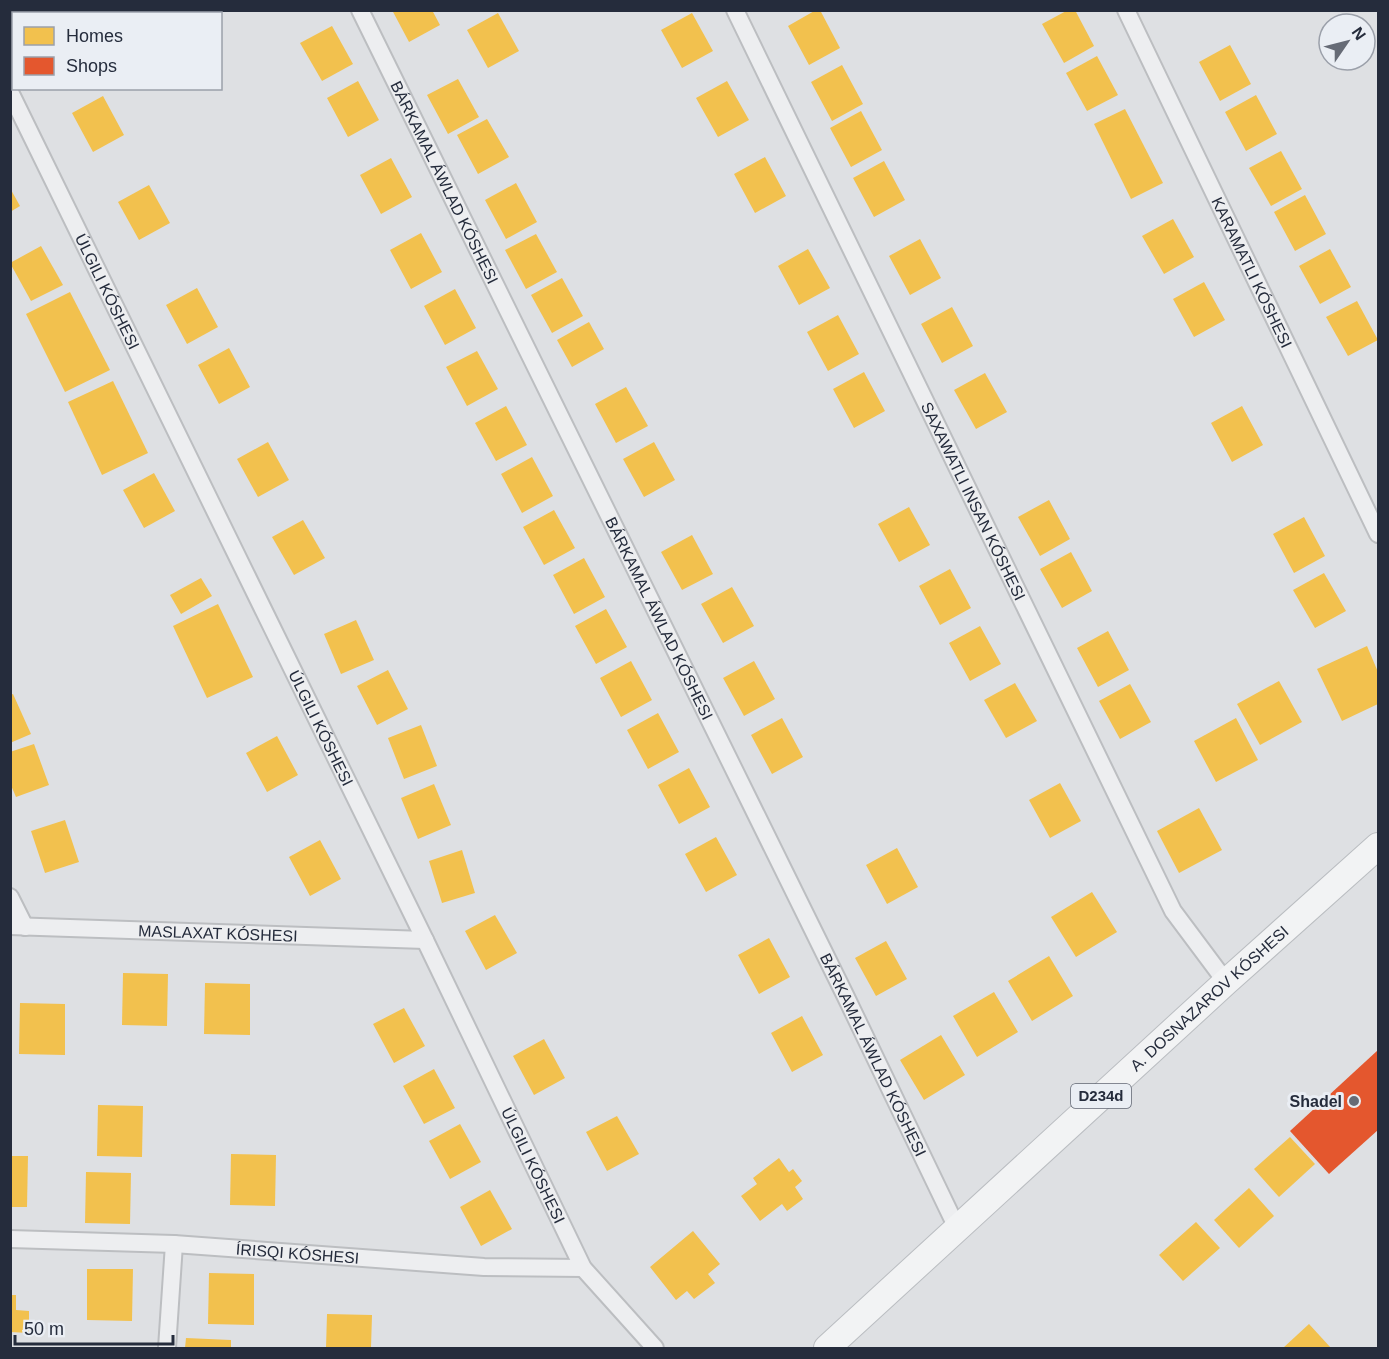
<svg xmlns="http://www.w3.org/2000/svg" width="1389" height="1359" font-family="Arial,sans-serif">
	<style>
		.homes { fill: #f2c14e }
		.shops { fill: #e4572e }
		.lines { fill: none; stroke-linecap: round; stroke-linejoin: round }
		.street-casing { stroke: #bcbec1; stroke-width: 20 }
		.primary-casing { stroke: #babdc1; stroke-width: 28 }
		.street { stroke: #edeef0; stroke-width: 16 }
		.primary { stroke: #f2f3f4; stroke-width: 26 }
		.poi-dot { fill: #666b76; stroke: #eaeef4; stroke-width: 2 }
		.labels { text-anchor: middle; stroke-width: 6; stroke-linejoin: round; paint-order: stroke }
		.shield { fill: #eaeef4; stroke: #606673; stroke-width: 1.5 }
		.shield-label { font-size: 15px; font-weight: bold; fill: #252c3c }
		.street-label { font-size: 16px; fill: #252c3c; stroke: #eaeef4 }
		.poi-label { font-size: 16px; font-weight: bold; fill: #252c3c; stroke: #eaeef4; text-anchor: end }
	</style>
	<rect width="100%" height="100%" fill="#dee0e3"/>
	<g class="homes">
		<polygon points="392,10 432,10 440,25 409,42"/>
		<polygon points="816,10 820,10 840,48 809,65 788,26"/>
		<polygon points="1068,10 1075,10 1094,46 1064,63 1042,24"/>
		<polygon points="498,13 519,51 488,68 467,30"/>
		<polygon points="692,13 713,51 682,68 661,30"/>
		<polygon points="332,26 353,64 322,81 300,43"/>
		<polygon points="1230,45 1251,84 1220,101 1199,62"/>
		<polygon points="1097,56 1118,95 1087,111 1066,73"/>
		<polygon points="842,65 863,104 832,121 811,82"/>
		<polygon points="458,79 479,117 448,134 427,95"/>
		<polygon points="358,81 379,120 348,137 327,98"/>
		<polygon points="727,81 749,120 718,137 696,98"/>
		<polygon points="1256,95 1277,134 1246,151 1225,112"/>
		<polygon points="103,96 124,135 93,152 72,113"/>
		<polygon points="1125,109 1163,183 1131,199 1094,124"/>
		<polygon points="861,111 882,150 851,167 830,128"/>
		<polygon points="487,119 509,157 478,174 457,135"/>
		<polygon points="1281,151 1302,189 1271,206 1249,168"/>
		<polygon points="765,157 786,196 755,213 734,174"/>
		<polygon points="391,158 412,197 381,214 360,175"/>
		<polygon points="884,161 905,200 874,217 853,178"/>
		<polygon points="516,183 537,222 506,239 485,200"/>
		<polygon points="149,185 170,223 139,240 118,202"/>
		<polygon points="10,188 20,206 10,212"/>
		<polygon points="1305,195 1326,234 1295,251 1274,212"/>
		<polygon points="1173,219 1194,257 1164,274 1142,236"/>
		<polygon points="421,233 442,272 411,289 390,250"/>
		<polygon points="536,234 557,272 526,289 505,250"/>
		<polygon points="920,239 941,278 910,295 889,256"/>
		<polygon points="41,246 63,285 31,301 10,263"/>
		<polygon points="808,249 830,288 799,305 778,266"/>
		<polygon points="1330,249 1351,287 1320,304 1299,266"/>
		<polygon points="562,278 583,316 552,333 531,295"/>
		<polygon points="1204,282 1225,320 1194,337 1173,299"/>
		<polygon points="197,288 218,327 187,344 166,305"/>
		<polygon points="455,289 476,328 445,345 424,306"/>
		<polygon points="70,292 110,370 65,392 26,314"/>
		<polygon points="1357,301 1378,340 1348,356 1326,317"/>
		<polygon points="952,307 973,346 942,363 921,324"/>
		<polygon points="838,315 859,354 828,371 807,332"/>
		<polygon points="589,322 604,349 572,367 557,340"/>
		<polygon points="229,348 250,387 219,404 198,365"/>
		<polygon points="477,351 498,389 467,406 446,367"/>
		<polygon points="864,372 885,411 854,428 833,389"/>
		<polygon points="985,373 1007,412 976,429 954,390"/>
		<polygon points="113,381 148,453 102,475 68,402"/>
		<polygon points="626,387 648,426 616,443 595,404"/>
		<polygon points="506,406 527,445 496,461 475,423"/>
		<polygon points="1242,406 1263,445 1232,462 1211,423"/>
		<polygon points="268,442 289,480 258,497 237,459"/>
		<polygon points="654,442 675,480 644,497 623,459"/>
		<polygon points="532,457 553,496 522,513 501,474"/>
		<polygon points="154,473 175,511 144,528 123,490"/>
		<polygon points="1049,500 1070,539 1040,556 1018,517"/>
		<polygon points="909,507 930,545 899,562 878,524"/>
		<polygon points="554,510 575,548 544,565 523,527"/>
		<polygon points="1304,517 1325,556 1294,573 1273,534"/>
		<polygon points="303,520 325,558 294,575 272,537"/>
		<polygon points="692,535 713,574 682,590 661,552"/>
		<polygon points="1071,552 1092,591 1062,608 1040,569"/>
		<polygon points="584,558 605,597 574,614 553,575"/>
		<polygon points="950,569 971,608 940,625 919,586"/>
		<polygon points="1324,573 1346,611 1315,628 1293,590"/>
		<polygon points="201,578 212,596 181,614 170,595"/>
		<polygon points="732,587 754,626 723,643 701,604"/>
		<polygon points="218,604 253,677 207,698 173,626"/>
		<polygon points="606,609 627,647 596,664 575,626"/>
		<polygon points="356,620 374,660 341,674 324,634"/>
		<polygon points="980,626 1001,664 970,681 949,643"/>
		<polygon points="1108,631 1129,670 1098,687 1077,648"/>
		<polygon points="1367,646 1378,672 1378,704 1342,721 1317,669"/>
		<polygon points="631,661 652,700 621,717 600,678"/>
		<polygon points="754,661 775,699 744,716 723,678"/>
		<polygon points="388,670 408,709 377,725 357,686"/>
		<polygon points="1279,681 1302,722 1260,745 1237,704"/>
		<polygon points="1015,683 1037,721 1006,738 984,700"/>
		<polygon points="1130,684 1151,722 1120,739 1099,701"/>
		<polygon points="13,694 31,734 10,743 10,695"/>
		<polygon points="658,713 679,752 648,769 627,730"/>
		<polygon points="782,718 803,757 772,774 751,735"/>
		<polygon points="1236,718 1258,760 1216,782 1194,741"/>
		<polygon points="421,725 437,766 404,779 388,738"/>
		<polygon points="277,736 298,775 267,792 246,753"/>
		<polygon points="34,744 49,785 16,797 10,783 10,752"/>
		<polygon points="689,768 710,807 679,824 658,785"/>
		<polygon points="1060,783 1081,821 1050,838 1029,800"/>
		<polygon points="434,784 451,825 418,839 401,798"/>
		<polygon points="1199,808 1222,850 1179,873 1157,831"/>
		<polygon points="65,820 79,862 45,873 31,831"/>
		<polygon points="716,837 737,875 706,892 685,854"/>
		<polygon points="320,840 341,879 310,896 289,857"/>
		<polygon points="897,848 918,887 887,904 866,865"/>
		<polygon points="462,850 475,893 442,903 429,861"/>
		<polygon points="1092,892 1117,932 1076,957 1051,917"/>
		<polygon points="495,915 517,953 486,970 465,931"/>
		<polygon points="769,938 790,977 759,994 738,955"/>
		<polygon points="886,941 907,979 876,996 855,958"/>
		<polygon points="1049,956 1073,996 1032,1021 1008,981"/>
		<polygon points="123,973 168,974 167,1026 122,1025"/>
		<polygon points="205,983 250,984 250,1035 204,1034"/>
		<polygon points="994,992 1018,1032 977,1057 953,1016"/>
		<polygon points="20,1003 65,1004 65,1055 19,1054"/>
		<polygon points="404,1008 425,1046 394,1063 373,1024"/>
		<polygon points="802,1016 823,1055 792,1072 771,1033"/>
		<polygon points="941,1035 965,1075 924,1100 900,1060"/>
		<polygon points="544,1039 565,1078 534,1095 513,1056"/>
		<polygon points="434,1069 455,1108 424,1124 403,1086"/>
		<polygon points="98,1105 143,1106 142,1157 97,1156"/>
		<polygon points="617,1116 639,1154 607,1171 586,1132"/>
		<polygon points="460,1124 481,1162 450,1179 429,1141"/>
		<polygon points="1290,1137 1315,1164 1279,1197 1254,1169"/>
		<polygon points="231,1154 276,1155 275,1206 230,1205"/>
		<polygon points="10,1156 28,1156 27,1207 10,1207"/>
		<polygon points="779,1158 789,1172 793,1169 802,1181 795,1187 803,1199 787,1211 782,1204 760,1221 741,1196 757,1184 753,1178"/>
		<polygon points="86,1172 131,1173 130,1224 85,1223"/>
		<polygon points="1249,1188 1274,1216 1239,1248 1214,1220"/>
		<polygon points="490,1190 512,1229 481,1246 460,1207"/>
		<polygon points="1196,1222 1220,1248 1183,1281 1159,1255"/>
		<polygon points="693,1231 720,1264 708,1274 715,1283 694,1299 687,1291 676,1300 650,1267"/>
		<polygon points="87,1269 133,1269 132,1321 87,1320"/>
		<polygon points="209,1273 254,1274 254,1325 208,1324"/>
		<polygon points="10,1295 16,1295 16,1310 29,1311 29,1333 10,1332"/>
		<polygon points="327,1314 372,1315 371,1348 326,1348"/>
		<polygon points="1309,1324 1331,1348 1283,1348"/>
		<polygon points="186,1338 231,1340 231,1348 185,1348"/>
	</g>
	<polygon class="shops" points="1378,1050 1378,1130 1329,1174 1290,1131"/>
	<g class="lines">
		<g class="street-casing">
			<g id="street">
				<path id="s1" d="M360,10l485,985 112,233"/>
				<path id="s2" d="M735,10l438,901 53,71"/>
				<path id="s3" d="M1126,10l252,524"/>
				<path id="s4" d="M10,92l415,848 158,328 72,80"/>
				<polyline points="10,897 25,927"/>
				<path id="s5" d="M10,926l415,14"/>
				<path id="s6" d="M10,1239l164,5 310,23 99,1"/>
				<polyline points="167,1348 174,1244"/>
			</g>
		</g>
		<g class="primary-casing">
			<g id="primary">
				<path id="s7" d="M827,1348l399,-366 152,-136"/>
			</g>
		</g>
		<use href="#street" class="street"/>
		<use href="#primary" class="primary"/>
	</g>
	<circle class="poi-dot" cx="1354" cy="1101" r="6"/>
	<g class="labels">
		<rect class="shield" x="1071" y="1084" width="60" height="24" rx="4.5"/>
		<g class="shield-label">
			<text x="1101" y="1101">D234d</text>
		</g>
		<g class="street-label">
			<text dy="6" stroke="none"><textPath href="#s1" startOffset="192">BÁRKAMAL ÁWLAD KÓSHESI</textPath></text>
			<text dy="6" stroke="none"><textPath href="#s3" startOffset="291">KARAMATLI KÓSHESI</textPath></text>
			<text dy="6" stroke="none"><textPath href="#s4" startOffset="222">ÚLGILI KÓSHESI</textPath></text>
			<text dy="6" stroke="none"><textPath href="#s2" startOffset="546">SAXAWATLI INSAN KÓSHESI</textPath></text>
			<text dy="6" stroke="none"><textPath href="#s1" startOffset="678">BÁRKAMAL ÁWLAD KÓSHESI</textPath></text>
			<text dy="6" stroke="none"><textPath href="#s4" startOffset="708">ÚLGILI KÓSHESI</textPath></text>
			<text dy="6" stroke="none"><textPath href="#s5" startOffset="208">MASLAXAT KÓSHESI</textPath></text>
			<text dy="6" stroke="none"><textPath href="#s7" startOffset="518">A. DOSNAZAROV KÓSHESI</textPath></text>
			<text dy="6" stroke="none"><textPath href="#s1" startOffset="1164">BÁRKAMAL ÁWLAD KÓSHESI</textPath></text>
			<text dy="6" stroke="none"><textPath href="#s4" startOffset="1194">ÚLGILI KÓSHESI</textPath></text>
			<text dy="6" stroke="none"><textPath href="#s6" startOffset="288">ÍRISQI KÓSHESI</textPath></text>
		</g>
		<g class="poi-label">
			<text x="1342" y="1107">Shadel</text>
		</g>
	</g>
	<rect width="1389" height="1359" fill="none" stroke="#252c3c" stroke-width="24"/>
	<rect x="12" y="12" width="210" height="78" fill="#eaeef4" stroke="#9ba0aa" stroke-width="1.5"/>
	<rect x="24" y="27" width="30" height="18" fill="#f2c14e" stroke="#9ba0aa" stroke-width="1.5"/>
	<text x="66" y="42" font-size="18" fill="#252c3c">Homes</text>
	<rect x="24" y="57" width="30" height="18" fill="#e4572e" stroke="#9ba0aa" stroke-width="1.5"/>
	<text x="66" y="72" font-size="18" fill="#252c3c">Shops</text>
	<g transform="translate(1347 42) rotate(55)"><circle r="28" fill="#eaeef4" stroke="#9ba0aa" stroke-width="1.5"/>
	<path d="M0-4.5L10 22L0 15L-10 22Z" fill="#666b76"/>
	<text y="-9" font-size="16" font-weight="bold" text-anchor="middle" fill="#252c3c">N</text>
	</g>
	<path d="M15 1335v9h158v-9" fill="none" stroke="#252c3c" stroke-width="3"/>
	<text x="24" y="1335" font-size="18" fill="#252c3c" stroke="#eaeef4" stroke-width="4.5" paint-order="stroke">50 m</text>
</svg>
